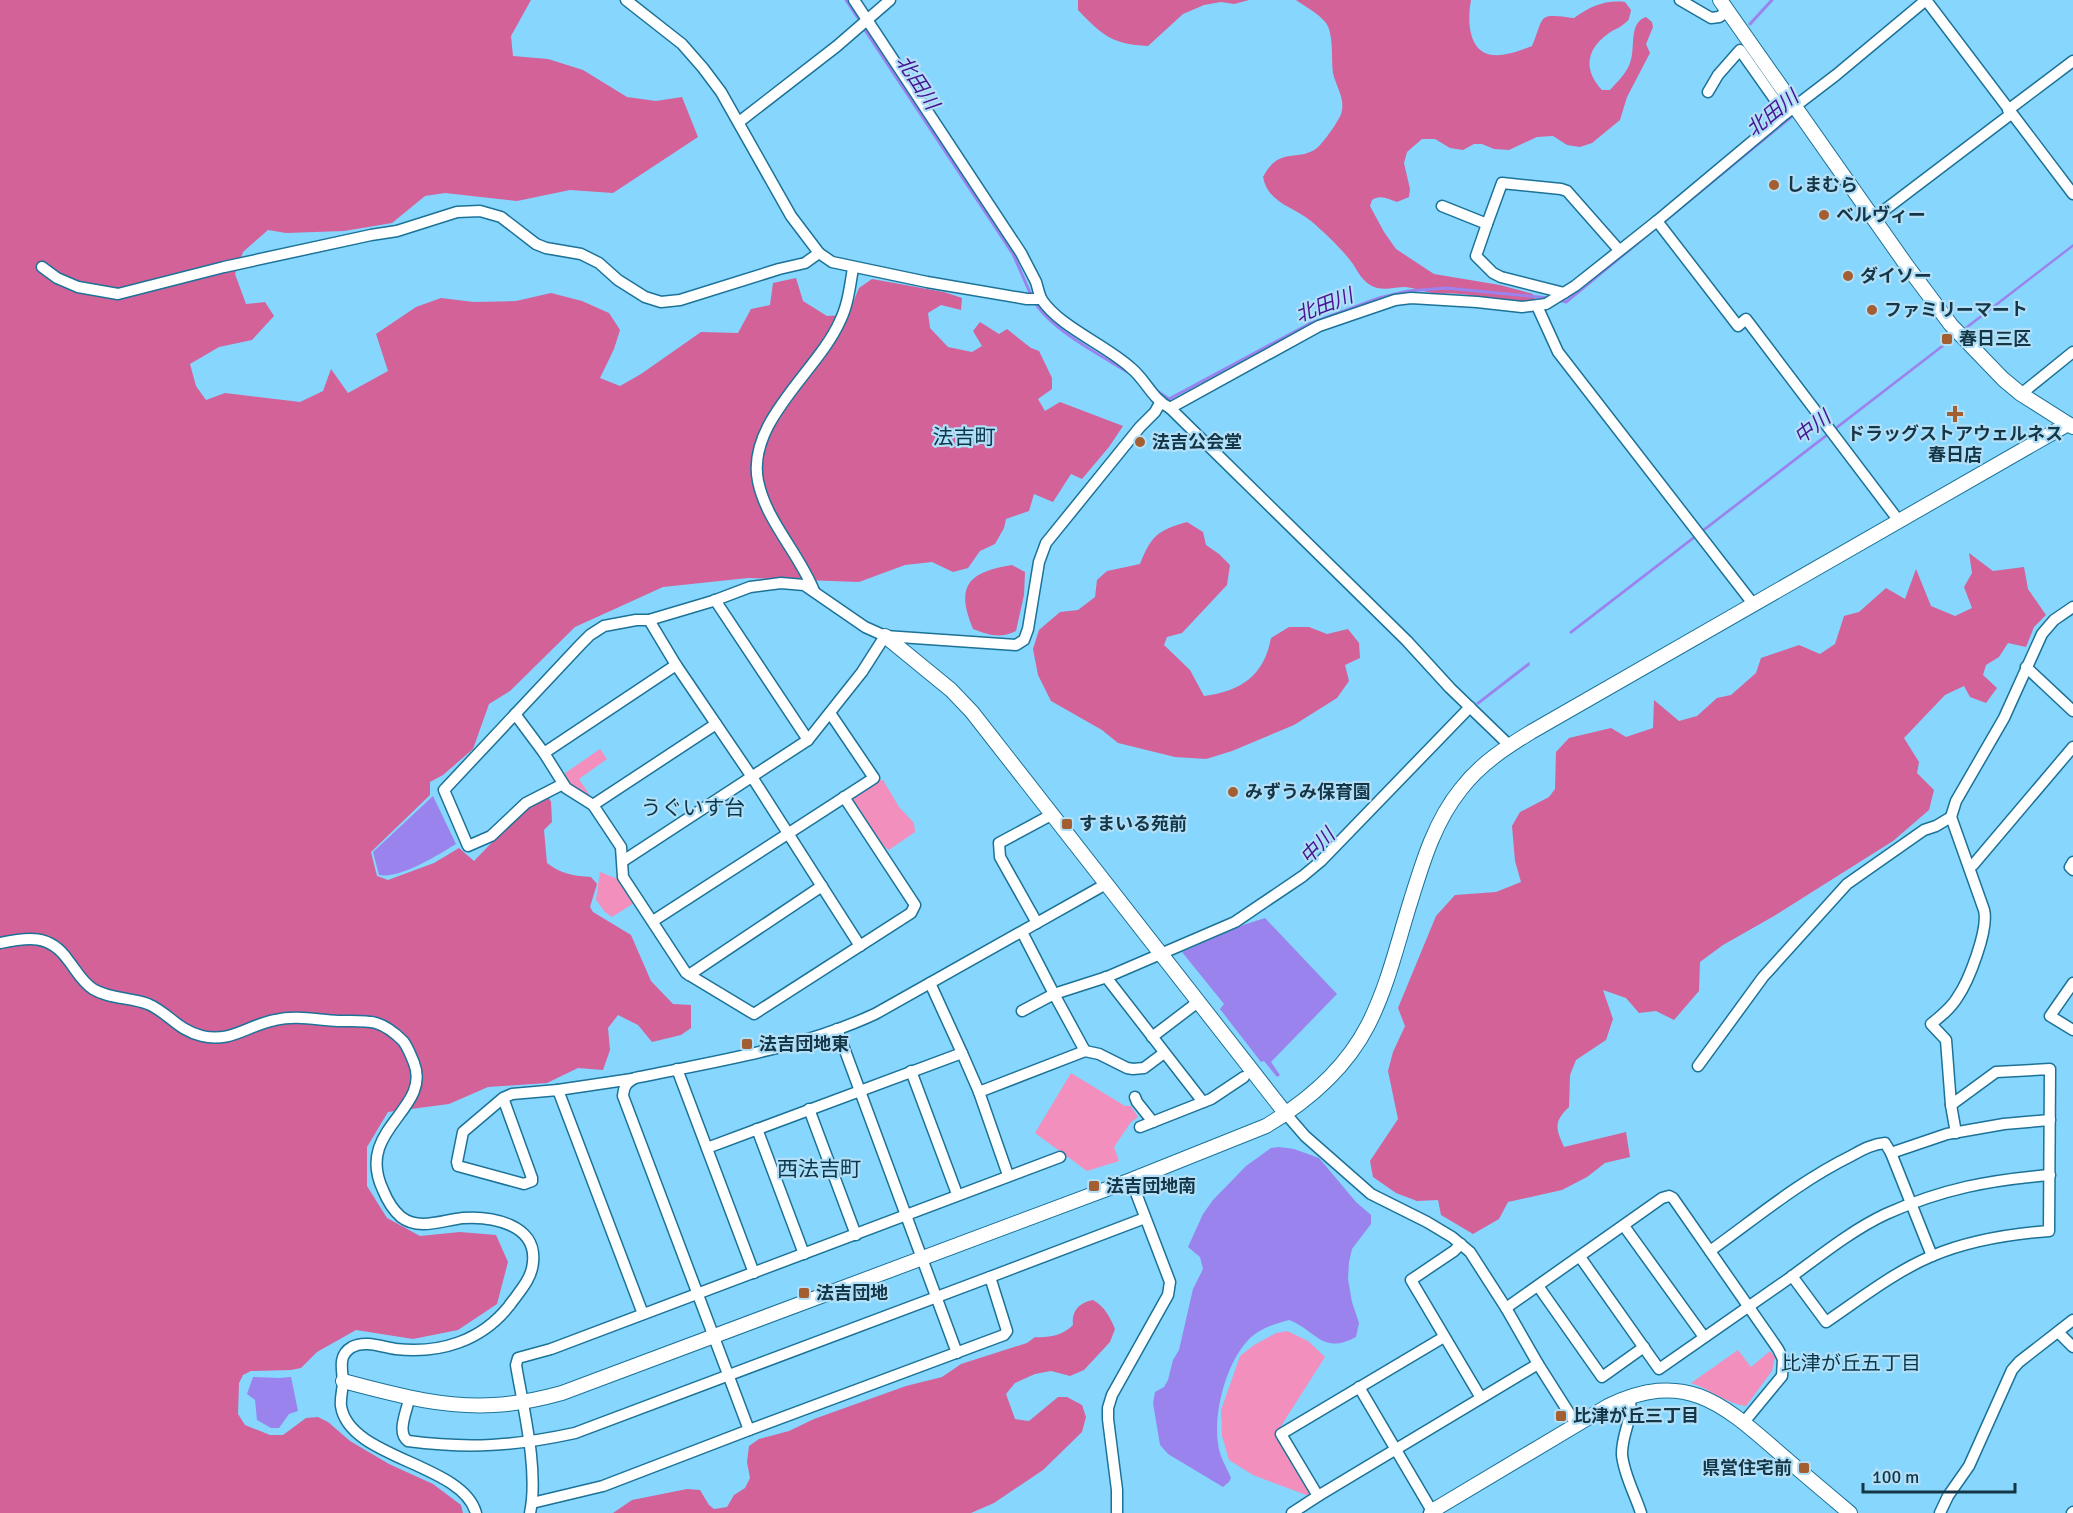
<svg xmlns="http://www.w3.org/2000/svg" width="2073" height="1513" font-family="Signika,'Noto Sans JP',sans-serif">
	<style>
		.green { fill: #f38fbc }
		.forest { fill: #d36299 }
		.water { fill: #9b83ee }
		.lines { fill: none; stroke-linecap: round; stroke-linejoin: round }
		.stream { stroke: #9b83ee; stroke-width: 3 }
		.minor-casing { stroke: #1c7297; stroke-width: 13 }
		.tertiary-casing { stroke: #1c7297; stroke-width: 16 }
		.minor { stroke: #fff; stroke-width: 10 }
		.tertiary { stroke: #fff; stroke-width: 14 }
		.poi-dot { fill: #a35e31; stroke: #b1dff7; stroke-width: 2 }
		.labels { text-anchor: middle; stroke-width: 4.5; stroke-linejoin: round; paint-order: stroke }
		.poi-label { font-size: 18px; font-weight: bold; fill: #153646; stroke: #b1dff7; text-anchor: start }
		.water-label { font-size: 20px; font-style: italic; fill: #461393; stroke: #b1dff7 }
		.neighbourhood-label { font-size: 20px; fill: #0a374b; stroke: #b1dff7 }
		.quarter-label { font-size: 21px; fill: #0a374b; stroke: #b1dff7 }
	</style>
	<rect width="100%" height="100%" fill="#86d6fe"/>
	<g class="green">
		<polygon points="600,749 607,759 579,779 593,800 567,787 561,776"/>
		<polygon points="876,780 883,780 899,807 914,823 915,832 889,850 881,844 852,802 852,797"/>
		<polygon points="600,872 618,879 634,903 612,917 605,912 596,900"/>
		<polygon points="1071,1073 1125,1106 1131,1106 1138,1117 1131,1122 1114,1147 1119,1161 1087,1171 1035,1133"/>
		<polygon points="1287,1331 1308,1341 1325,1357 1276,1434 1310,1491 1309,1496 1253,1475 1229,1460 1222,1436 1221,1410 1240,1356 1254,1345 1276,1333"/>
		<path d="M1738,1350l13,17 19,-16 5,6 -3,14 -26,35c-19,-2 -36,-17 -55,-23z"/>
	</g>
	<g class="forest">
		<path d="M0,0h531l-20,36 2,20 35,3 35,11 44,27 29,4 26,-4 16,40 -85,56 -43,-3 -53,11 -72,-8 -20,3 -33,27 -48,8 -58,2 -18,-3 -25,22 -8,22 11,30 19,-2 9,14 -22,24 -33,7 -29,17 6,22 10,14 19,-7 75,9 23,-11 8,-22 17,24 40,-22 -12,-37 40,-27 25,-9 33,4 42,-1 35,-8 31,8 27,12 11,17 -6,19 -14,29 20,8 21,-12 60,-42 37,1 13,-24 19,-4 3,-22 23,-5 7,23 24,15 21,-1 11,-27 13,-9 72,13 18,6 -1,12 -20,-5 -13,8 2,15 18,19 24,5 10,-6 -9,-15 7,-9 19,12 8,-5 24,19 8,3 13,27v11l-14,10 7,12 15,-9 63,24 -14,21 -27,32 -11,-5 -18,28 -19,-8 -5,17 -23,8 -2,9 -9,16 -15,7 -12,17 -15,4 -21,-10 -27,3 -46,17 -111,-4 -85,9 -88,40 -65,64 -21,13 -16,45 -30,26 -13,7v13l-59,57 6,24 11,4 46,-17 25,-15 15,13 55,-57 19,-8 3,6 1,20 -8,8 3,33c14,11 27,13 44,14l6,7 -7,23 3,5 38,23 20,46 22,23 18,1v23l-10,7 -29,7 -14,-17 -20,-10 -10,13 2,22 -7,20 -25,-2 -31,15 -59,4 -39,17 -61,8 -21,35v39l20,32 33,18 40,-4 36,3 12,27 -11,42 -39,26 -45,9 -57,-9 -39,22 -16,16 -10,2 -40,1 -8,4 -4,8 -1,31 7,11 25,10h13l23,-17 12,-1 10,5 22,19 39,23 44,20 28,21 2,8h-463z"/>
		<path d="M1078,0h171l-15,4 -13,-2 -17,3 -21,9 -35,32c-36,-2 -45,-10 -70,-36z"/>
		<path d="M1296,0h175c-3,16 -4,44 14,53 14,6 34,-2 47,-7 13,-31 4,-33 42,-28 17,-12 31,-18 51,-16l6,8c0,1 -2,8 -2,9 -5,7 -14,10 -20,14 -23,16 -26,37 -7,57h8c8,-9 16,-16 20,-27 6,-15 -2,-40 16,-46l6,5 1,5 -7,17 4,9 -23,44 -7,23 -28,23 -12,4 -13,-2 -14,-9 -16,1 -28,13 -15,-1 -12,-5h-8l-11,6 -13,-2 -15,-9h-13l-15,13 -3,11 6,26 -1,8 -12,5c-8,-3 -17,-8 -25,-2l-2,6 14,26 12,17 38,25 66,11 33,9 2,5 -2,3c-24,3 -49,-6 -73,-8 -9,-1 -18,0 -27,-1 -9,-1 -18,-5 -27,-6 -13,0 -24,5 -36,-2 -9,-6 -12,-13 -17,-21 -11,-15 -28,-31 -42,-43 -19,-15 -43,-18 -48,-44 17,-32 34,-14 54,-29 7,-6 21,-26 24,-34 5,-15 -5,-27 -8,-41 -2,-13 1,-39 -7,-50 -7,-9 -20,-16 -30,-23z"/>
		<path d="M1187,522l16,10 3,13 13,9 11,11 -3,20 -45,48 -15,4 -3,8 26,25 14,26c37,-5 60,-20 67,-58l18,-11h20l18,7 21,-5 11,14 1,15 -15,7 4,16 -12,17 -43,27 -62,26 -26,8 -31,-2 -57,-14 -16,-13 -51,-29 -13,-26 -5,-26 6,-19 21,-18 18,-2 17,-13 2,-17 10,-9 33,-7c11,-28 18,-34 47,-42z"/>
		<path d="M1969,553l24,18 31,-4 4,22 18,26 -12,12 -8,20 -18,-4 -9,14 -13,8 -3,10 14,13 -11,15 -16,-6 -6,-11 -19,9 -41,43 15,24 -2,11 17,17 -5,20 -36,31 -119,75 -51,29 -23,17 -1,29 -25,29 -18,-9 -17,2 -13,-15 -23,-8 10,29 -7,21 -30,20 -6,15 -1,32c-16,15 -13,22 -5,40l62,-15 4,25 -25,6 -18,14 -25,13 -54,12 -9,17 -26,15 -32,-19 -3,-15 -21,1 -21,-8 -23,-16 -3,-16 28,-42 -10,-48 5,-19 12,-26 -7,-18 38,-92 19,-21 41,-3 25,-10 -6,-21 -3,-35 8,-14 29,-15 6,-8 1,-37 13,-14 42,-10 15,9 27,-9 1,-28 25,21 18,-5 20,-18 14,-3 25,-22 5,-15 38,-13 21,9 15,-10 9,-28 15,-4 27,-24 19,11 11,-30 15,37 24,10 17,-8 -8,-21 8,-14z"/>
		<path d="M1012,565l13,7 -1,23 -8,36c-16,8 -27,4 -43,-2 -18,-43 -5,-57 39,-64z"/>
		<path d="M1093,1300c12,7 17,17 22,29l-5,13 -26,28 -14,6 -19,-5 -16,3 -20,9 -9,11 9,25 14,2 29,-24h9l15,8 4,12 -4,15 -39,38 -49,33 -23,10h-358l19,-13 55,-11 13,1 9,15 5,4 13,-2 7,-12 11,-7 5,-10 -3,-16 2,-16 10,-7 30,-8 25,-12 92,-33 36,-9 19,-13 66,-21 8,-6c13,1 29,-2 38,-12 -2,-14 7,-23 20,-25z"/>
	</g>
	<g class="water">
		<polygon points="2073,244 2073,247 1571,634 1569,632"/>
		<polygon points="1529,662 1530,665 1478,705 1476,703"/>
		<path d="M433,796l23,48c-18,11 -56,35 -77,31l-6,-23z"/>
		<polygon points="1265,918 1337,994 1271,1062 1280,1075 1277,1077 1264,1061 1261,1062 1220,1009 1224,1004 1182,952 1243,925"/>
		<path d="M1279,1147l15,2 25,9 37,44 15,13v9l-19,25 -3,13 -1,17 4,23 7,21 -3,14c-34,18 -39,-6 -67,-17 -11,3 -25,7 -34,14 -27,20 -42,77 -37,109 1,13 8,23 13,35l-2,4 -6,5 -55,-33 -8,-9 -7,-42 2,-11 9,-5 4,-7 5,-20 6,-10 14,-61 10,-20 -3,-12 -12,-10 15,-33 10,-14 33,-34 25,-18z"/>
		<polygon points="253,1377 279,1378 291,1377 298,1411 289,1414 279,1428 271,1428 257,1420 255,1400 247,1394"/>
	</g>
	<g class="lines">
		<g class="stream">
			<polyline points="846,0 860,21"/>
			<polyline points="1750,24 1772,0"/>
			<polyline points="863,27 1013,254 1031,295"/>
			<polyline points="1558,300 1566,302 1796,113"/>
			<path d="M1034,301c17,29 68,55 97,73"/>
			<polyline points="1157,391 1169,399 1309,324 1379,298 1408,291 1446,288 1549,298"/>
		</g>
		<g class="minor-casing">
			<g id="minor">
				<polyline points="626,0 682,44 703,68 721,92 791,216 819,253 832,262 927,282 1027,299 1041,299"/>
				<path d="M854,0l167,253c5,10 10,19 15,29 2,6 3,13 6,18 18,27 64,45 89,68 15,12 21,31 39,40l237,233 43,47 59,57"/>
				<polyline points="1680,0 1711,18 1719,17 1728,11"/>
				<polyline points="1926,0 2073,194"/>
				<polyline points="1708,92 1718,75 1740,50 1785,114"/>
				<polyline points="2008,110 2073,61"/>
				<polyline points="739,122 837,46 890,0"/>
				<polyline points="1442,206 1487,224 1476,256 1493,273 1501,277 1564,293"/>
				<polyline points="1874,218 2011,114"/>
				<polyline points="1657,221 1738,326 1746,319 1899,521"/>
				<polyline points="1487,224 1502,183 1561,189 1567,191 1619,250"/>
				<polyline points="42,267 57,278 78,287 118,294 224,267 371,235 397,231 457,212 480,211 501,217 536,244 546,248 581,254 599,263 618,280 645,297 661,302 680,300 779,269 805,263 819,253"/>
				<polyline points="1537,306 1558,352 1754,605"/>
				<polyline points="2021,394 2073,352"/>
				<polyline points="1170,408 1319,326 1395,300 1411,298 1477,302 1522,307 1546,304 1575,286 1657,221 1785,114 1836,75 1926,0"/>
				<path d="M814,591c-15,-38 -48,-70 -56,-110 -12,-59 60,-110 82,-160 8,-16 10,-35 13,-53"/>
				<polyline points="715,600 808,740"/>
				<polyline points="649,620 676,665 752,777 860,946"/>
				<polyline points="2026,667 2073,711"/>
				<polyline points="515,714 544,753 566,788 593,805 621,847 623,877 686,973 754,1014 911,913 915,905 844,797"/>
				<polyline points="544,753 676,665"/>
				<polyline points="563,784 526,803 491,836 468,846 444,790 581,644 590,635 604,626 636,620 649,620 713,601 750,587 781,583 804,585 865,627 885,636 1016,645 1024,640 1028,629 1039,562 1046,543 1140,427 1155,412 1160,403"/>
				<polyline points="593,805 716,724"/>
				<polyline points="623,861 808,740 862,672 885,636"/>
				<polyline points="2073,862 2070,867 2073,870"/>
				<polyline points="1969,866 1973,865 2073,747"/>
				<polyline points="653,921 874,778 830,713"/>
				<polyline points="1037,923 1000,857 999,843 1051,815"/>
				<polyline points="1022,932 1054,994 1107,977 1235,922 1303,876 1321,861 1470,707"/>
				<path d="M0,943c28,-6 50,-9 68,17 8,10 14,22 25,29 16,10 36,8 55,15 21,9 29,26 54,32 29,7 46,-11 73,-16 21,-5 42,0 63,1 13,0 27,-1 38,2 10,3 20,11 27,18 5,6 8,15 11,22 18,47 -60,66 -31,127 4,10 10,20 18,27 18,14 42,3 62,1 28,-2 74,6 70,44 -1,17 -14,30 -24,44 -28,35 -69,48 -113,43 -14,-2 -31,-9 -44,-2 -14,8 -10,21 -9,34 0,8 -3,17 -2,25 8,53 121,57 135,107"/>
				<polyline points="689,975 822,886"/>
				<polyline points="1106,977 1203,1102"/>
				<polyline points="930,983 962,1053"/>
				<polyline points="2073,983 2050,1016 2073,1030"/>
				<polyline points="1022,1011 1054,994 1085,1051"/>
				<polyline points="837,1029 957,1353"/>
				<polyline points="1152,1037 1198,1002"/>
				<polyline points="1698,1066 1763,977 1847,884 1924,830 1936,826 1951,817 1956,801 2004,718 2042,634 2054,620 2073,607"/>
				<polyline points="677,1069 754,1273"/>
				<polyline points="911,1071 957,1194"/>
				<polyline points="558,1090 632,1079"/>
				<polyline points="979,1092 1085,1051 1099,1054 1127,1068 1133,1069 1144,1068 1164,1053"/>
				<polyline points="1135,1097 1137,1102 1153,1122"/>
				<polyline points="503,1098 532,1178 532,1181 524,1184 458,1166 457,1162 463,1132 503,1098 512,1094 558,1090 643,1314"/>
				<polyline points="1951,1105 1956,1133"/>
				<polyline points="809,1109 856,1235"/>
				<polyline points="1286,1114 1305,1136 1371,1194 1427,1222 1452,1237 1470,1252 1506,1308 1538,1364 1576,1424"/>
				<polyline points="1140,1127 1211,1099 1244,1077"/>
				<polyline points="757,1129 804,1254"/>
				<polyline points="707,1148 962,1053 979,1092 1008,1175"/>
				<polyline points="1891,1153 1947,1134 2004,1124 2050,1120"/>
				<polyline points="1624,1226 1704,1337"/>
				<polyline points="1461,1244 1454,1251 1411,1280 1481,1398"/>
				<path d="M1710,1251c46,-33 90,-70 141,-95 11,-6 21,-12 34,-13l6,10 41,103"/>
				<path d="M1580,1257l79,112c44,-31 88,-61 132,-92 30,-22 61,-47 95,-63 56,-25 103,-34 164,-39"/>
				<path d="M1792,1276l34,46c34,-23 68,-50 106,-66 38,-16 77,-22 117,-25l1,-162 -54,3 -45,33 -5,-65 -15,-16c10,-8 20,-16 26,-26 12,-17 32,-69 27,-88l-33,-93"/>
				<polyline points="1538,1286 1602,1377 1644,1347"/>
				<polyline points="1506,1308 1662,1198 1669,1196 1673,1198 1778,1349 1783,1359 1782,1376 1744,1422"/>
				<polyline points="2058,1332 2073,1347"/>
				<polyline points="1359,1387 1432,1511 1429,1513"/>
				<path d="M1629,1396c6,20 -8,38 -7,59 2,20 13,39 19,58"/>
				<path d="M409,1399c-2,12 -13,34 -1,42 61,8 107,5 167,-8l415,-156"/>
				<polyline points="749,1430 1004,1335 1007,1331 990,1277 1145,1218"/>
				<polyline points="1318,1496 1538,1364"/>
				<path d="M532,1503l71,-17 146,-56 -126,-334c1,-10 3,-13 12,-18 81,-17 164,-29 240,-64l231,-130"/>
				<path d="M530,1513c9,-42 -7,-106 -14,-148l2,-7 33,-9 509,-192"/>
				<polyline points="1117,1513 1117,1490 1108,1419 1108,1408 1112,1395 1168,1295 1170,1282 1131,1180"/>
				<polyline points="1292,1513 1318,1496 1281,1434 1444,1337"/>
				<polyline points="1940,1513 1948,1496 1969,1466 2012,1370 2019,1362 2073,1320"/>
				<polyline points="2072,1513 2073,1512"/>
			</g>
		</g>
		<g class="tertiary-casing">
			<g id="tertiary">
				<polyline points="1720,0 1907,266 1951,325 2003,379 2021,394 2073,427"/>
				<polyline points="885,636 951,690 972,712 1286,1114"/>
				<path d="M343,1381c50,13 98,27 151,24 23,-1 46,-6 68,-12l569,-213 135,-54c42,-25 80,-58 102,-101 20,-39 30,-84 43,-125 12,-39 24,-79 50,-111 19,-25 44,-41 70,-57l537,-308"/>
				<path d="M1434,1513l-2,-2 176,-105c75,-36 112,-5 168,44 24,21 49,42 74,63"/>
			</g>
		</g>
		<use href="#minor" class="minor"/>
		<use href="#tertiary" class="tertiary"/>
	</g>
	<g class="poi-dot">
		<circle cx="1774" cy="185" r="6"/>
		<circle cx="1824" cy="215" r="6"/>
		<circle cx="1848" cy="276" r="6"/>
		<circle cx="1872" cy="310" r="6"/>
		<rect x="1941" y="333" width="12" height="12" rx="3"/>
		<path d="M1952 405h6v6h6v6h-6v6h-6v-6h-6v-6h6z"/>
		<circle cx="1140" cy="442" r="6"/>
		<circle cx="1233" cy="792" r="6"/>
		<rect x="1061" y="818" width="12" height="12" rx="3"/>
		<rect x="741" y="1038" width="12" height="12" rx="3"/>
		<rect x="1088" y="1180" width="12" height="12" rx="3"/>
		<rect x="798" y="1287" width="12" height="12" rx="3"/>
		<rect x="1555" y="1410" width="12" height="12" rx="3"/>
		<rect x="1798" y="1462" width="12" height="12" rx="3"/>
	</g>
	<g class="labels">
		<g class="poi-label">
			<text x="1786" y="191">しまむら</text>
			<text x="1836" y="221">ベルヴィー</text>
			<text x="1860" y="282">ダイソー</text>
			<text x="1884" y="316">ファミリーマート</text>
			<text x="1959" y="345">春日三区</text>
			<text x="1955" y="440" text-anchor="middle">ドラッグストアウェルネス<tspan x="1955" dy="21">春日店</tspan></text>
			<text x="1152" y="448">法吉公会堂</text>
			<text x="1245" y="798">みずうみ保育園</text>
			<text x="1079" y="830">すまいる苑前</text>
			<text x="759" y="1050">法吉団地東</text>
			<text x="1106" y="1192">法吉団地南</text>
			<text x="816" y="1299">法吉団地</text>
			<text x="1573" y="1422">比津が丘三丁目</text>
			<text x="1792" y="1474" text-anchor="end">県営住宅前</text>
		</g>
		<g class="water-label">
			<text transform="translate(918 82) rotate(57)" y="7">北田川</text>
			<text transform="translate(1772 113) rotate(-39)" y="7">北田川</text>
			<text transform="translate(1324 305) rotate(-21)" y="7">北田川</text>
			<text transform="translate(1812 427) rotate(-38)" y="7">中川</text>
			<text transform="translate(1317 846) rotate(-46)" y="7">中川</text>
		</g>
		<g class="neighbourhood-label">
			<text x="1851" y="1370">比津が丘五丁目</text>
		</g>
		<g class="quarter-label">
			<text x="964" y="444">法吉町</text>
			<text x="693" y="815">うぐいす台</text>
			<text x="819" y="1176">西法吉町</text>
		</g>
	</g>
	<path d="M1863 1483v9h152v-9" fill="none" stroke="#153646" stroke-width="3"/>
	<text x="1872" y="1483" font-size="18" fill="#153646" stroke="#b1dff7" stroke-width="4.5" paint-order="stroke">100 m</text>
</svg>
